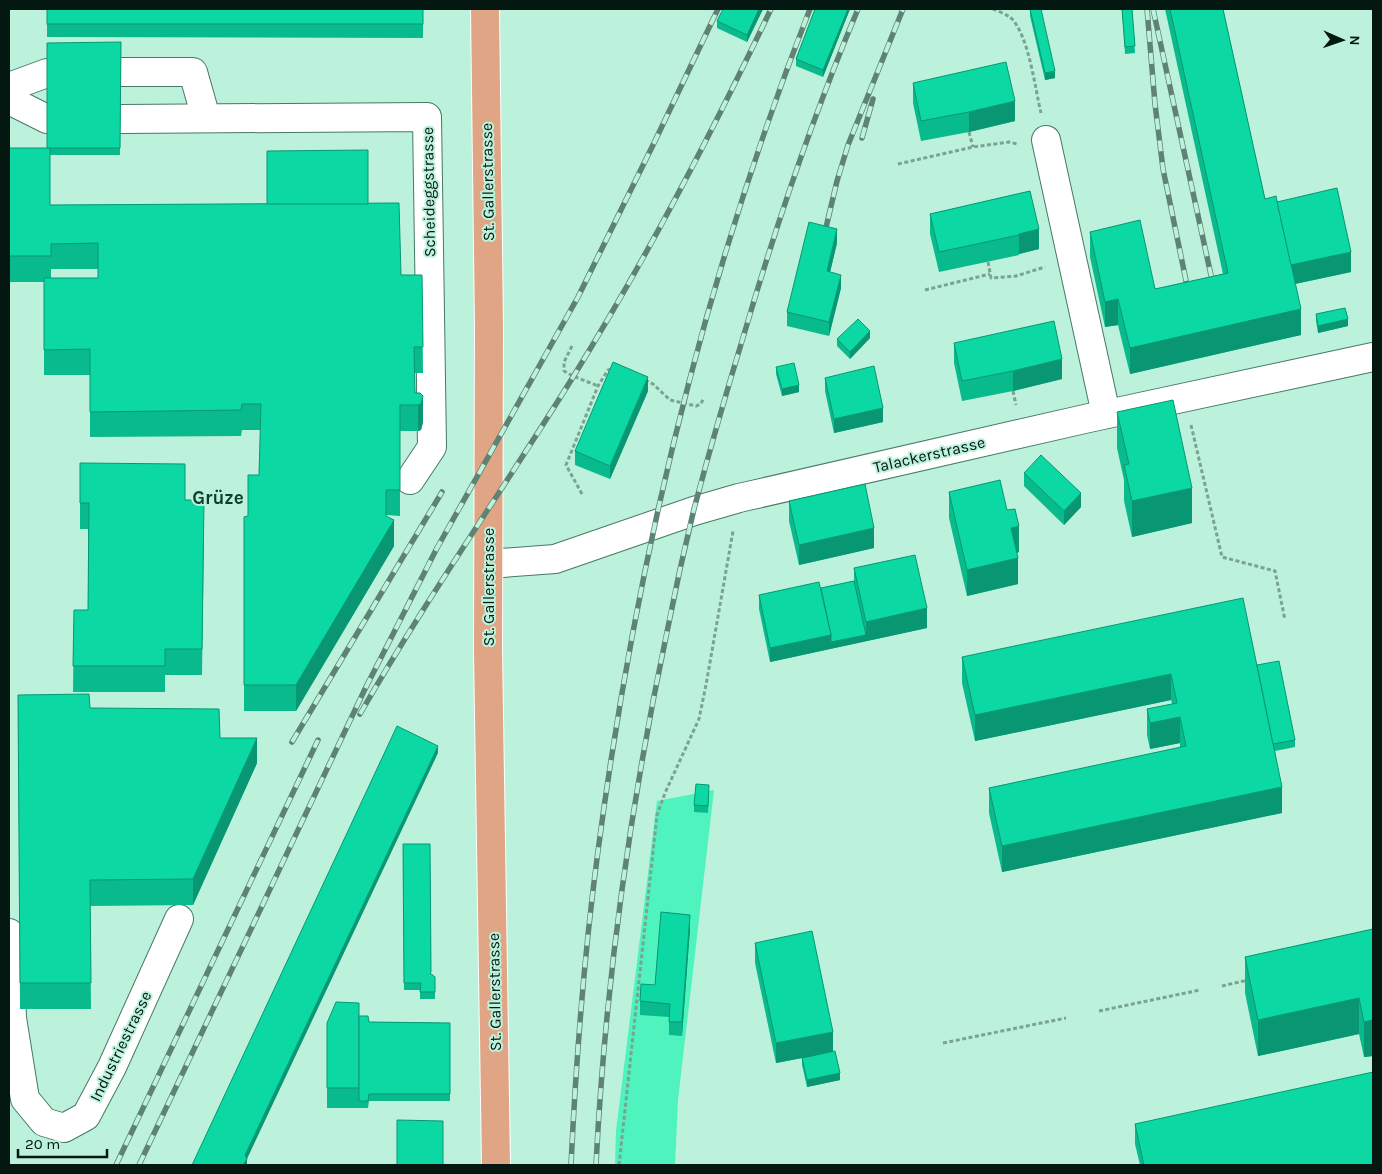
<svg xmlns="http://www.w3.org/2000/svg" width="1382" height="1174" font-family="Karla,sans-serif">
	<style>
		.green { fill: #4ff3bd }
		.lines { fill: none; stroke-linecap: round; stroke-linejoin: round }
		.minor-casing { stroke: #477965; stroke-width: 30 }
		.major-casing { stroke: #fff; stroke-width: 30 }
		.path { stroke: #7aa393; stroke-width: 3; stroke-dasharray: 4 2.5; stroke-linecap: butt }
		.minor { stroke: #fff; stroke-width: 28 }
		.major { stroke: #e0a585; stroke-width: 28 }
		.rail-casing { stroke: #5e8273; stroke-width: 5.5 }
		.rail { stroke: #bcf1db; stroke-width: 4; stroke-dasharray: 11; stroke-linecap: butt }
		.wall { fill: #09ba8c; fill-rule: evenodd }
		.shaded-wall { fill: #089772 }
		.building { fill: #0bd8a3; stroke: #089772 }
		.labels { text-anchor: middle; stroke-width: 4; stroke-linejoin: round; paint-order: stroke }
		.street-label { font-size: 16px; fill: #041710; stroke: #bcf1db }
		.quarter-label { font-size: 19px; font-weight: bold; fill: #093f2f; stroke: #bcf1db }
	</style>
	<rect width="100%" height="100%" fill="#bcf1db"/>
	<polygon class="green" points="714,790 678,1100 675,1165 615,1165 616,1131 657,801"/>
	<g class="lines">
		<g class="minor-casing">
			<g id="minor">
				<polyline points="121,72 193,72 206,118"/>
				<polyline points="9,87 47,73"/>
				<polyline points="9,100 47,119"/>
				<polyline points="121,119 427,117 432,447 410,480"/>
				<polyline points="1046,140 1106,414"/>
				<polyline points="489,564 555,559 694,511 739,498 1089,418 1373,357"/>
				<polyline points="9,933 12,1018 25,1099 44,1122 64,1128 86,1116 112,1067 179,919"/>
			</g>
		</g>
		<g class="major-casing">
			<polyline id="major" points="485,9 489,328 488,650 496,1165"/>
		</g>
		<g class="path">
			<path d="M993,9c5,2 12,5 17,8 19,17 25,72 31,96"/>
			<polyline points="969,132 973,147"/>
			<polyline points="898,164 973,147 1009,142 1017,144"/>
			<polyline points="988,262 991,278 1016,276 1045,267"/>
			<polyline points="925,290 990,274"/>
			<polyline points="572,346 564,362 564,371 573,376 598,386"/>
			<polyline points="645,380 653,384 670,400 696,406 701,404 703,399"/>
			<polyline points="1013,391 1016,405"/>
			<polyline points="1191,425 1222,557 1275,571 1285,620"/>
			<polyline points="582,494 566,465 598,386 608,370 614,369"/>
			<polyline points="1222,986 1248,980"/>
			<polyline points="1099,1011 1200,990"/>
			<polyline points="943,1043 1066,1018"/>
			<polyline points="619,1165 657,815 665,793 699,719 706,685 733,531"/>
		</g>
		<use href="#minor" class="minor"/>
		<use href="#major" class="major"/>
		<g class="rail-casing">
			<g id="rail">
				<polyline points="1147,9 1155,104 1163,169 1189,295"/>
				<polyline points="1153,9 1214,289"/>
				<polyline points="862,138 873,99"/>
				<polyline points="823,240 837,181 848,145 903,9"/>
				<path d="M360,714c66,-115 143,-224 213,-337 73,-118 138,-242 198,-368"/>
				<polyline points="292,742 442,492"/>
				<polyline points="116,1165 318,740"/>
				<polyline points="139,1165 365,689 437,548 578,297 654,143 718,9"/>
				<path d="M571,1165c5,-105 13,-210 27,-314 38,-288 106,-572 212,-842"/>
				<path d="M596,1165c9,-179 34,-358 71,-533 8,-41 17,-82 27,-123 16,-60 33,-119 51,-178 32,-109 69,-217 113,-322"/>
			</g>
		</g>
		<use href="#rail" class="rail"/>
	</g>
	<g class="wall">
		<polygon points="47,9 423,9 423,38 47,37"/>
		<polygon points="763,9 747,42 717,28 717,21"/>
		<polygon points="815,9 850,9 823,77 796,66 796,59"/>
		<polygon points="1030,9 1055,78 1045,80 1030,16"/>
		<polygon points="1122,9 1132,9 1135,53 1125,54"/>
		<polygon points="1165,9 1223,9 1265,199 1277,202 1351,272 1295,284 1301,335 1130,374 1118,325 1105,327 1090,257 1090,232 1155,289 1223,274"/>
		<path d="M121,42l-1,113h-70v50l318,-1 33,71h21l1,98h-9l1,20 8,29 -2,8 -3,1h-18v85l-14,-1 8,31 -98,165h-52v-194l4,-1 11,-41 2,-45h-19l-1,6 -151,1v-62h-46v-93h-35v-134h38zM51,269h47v9h-47z"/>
		<polygon points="913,83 1015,121 969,132 921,141 913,103"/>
		<polygon points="1030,191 1039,249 1019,254 1019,255 939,272 930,234 930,214"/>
		<polygon points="837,243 830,272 841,288 829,336 787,326 787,312"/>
		<polygon points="1316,314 1348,326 1318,333 1316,321"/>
		<polygon points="870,338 850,359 837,346 837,339"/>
		<polygon points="954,343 1062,379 1013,391 962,401 954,363"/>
		<polygon points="776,367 799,392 782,396 776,374"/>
		<polygon points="825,378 883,422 834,433 825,391"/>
		<polygon points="648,391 610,479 575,465 575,451"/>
		<polygon points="1117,412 1192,523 1132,537 1124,501 1124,480 1117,448"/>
		<polygon points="80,463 185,500 204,526 202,675 165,675 165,692 73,692 74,610 88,610 88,529 80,529"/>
		<polygon points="1024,473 1081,507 1064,525 1024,486"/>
		<polygon points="949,492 1019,552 1017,553 1018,584 967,596 949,518"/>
		<polygon points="789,501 874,548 799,565 789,521"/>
		<polygon points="854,568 927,628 770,662 759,609 759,595 821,588 854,581"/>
		<polygon points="962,657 1257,665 1295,740 1295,747 1275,751 1282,813 1002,872 989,813 989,788 1180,748 1180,743 1150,749 1147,735 1147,709 1172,704 1171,700 975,741 962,683"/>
		<polygon points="18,695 90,708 220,738 257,763 193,905 90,906 91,1009 20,1009"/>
		<polygon points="709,792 708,813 694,812 694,805"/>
		<polygon points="403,844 430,844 431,974 435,977 435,999 420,999 420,990 404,990"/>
		<polygon points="690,928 682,1036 669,1035 669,1017 640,1015 640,1001 655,985"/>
		<polygon points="1373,929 1373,1056 1364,1057 1359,1034 1258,1056 1245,993 1245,957"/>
		<polygon points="755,943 833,1051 840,1080 807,1087 802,1065 802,1058 776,1063 755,963"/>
		<polygon points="359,1016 369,1022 450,1023 450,1101 369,1101 368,1108 327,1108 327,1023"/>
		<polygon points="1135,1124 1373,1165 1140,1165 1135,1144"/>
	</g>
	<g class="shaded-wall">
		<polygon points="759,9 763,9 747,42 747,35"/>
		<polygon points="848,9 850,9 823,77 823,70"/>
		<polygon points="1055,71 1055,78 1045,80 1045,73"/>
		<polygon points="1015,101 1015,121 969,132 969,112"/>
		<polygon points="837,229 837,243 827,285 827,271"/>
		<polygon points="1039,229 1039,249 1019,254 1019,234"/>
		<polygon points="1351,252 1351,272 1290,285 1290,265"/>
		<polygon points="841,275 841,288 829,336 829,322"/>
		<polygon points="1118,299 1118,325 1105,327 1105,302"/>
		<polygon points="1301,309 1301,335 1130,374 1130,348"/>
		<polygon points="1348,319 1348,326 1318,333 1318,326"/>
		<polygon points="870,331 870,338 850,359 850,352"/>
		<polygon points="1062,359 1062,379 1013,391 1013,371"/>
		<polygon points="648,377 648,391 610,479 610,466"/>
		<polygon points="799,385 799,392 782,396 782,389"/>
		<polygon points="423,396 423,422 421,430 418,431 418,405"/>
		<polygon points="883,408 883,422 834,433 834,419"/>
		<polygon points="1192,488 1192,523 1132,537 1132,501"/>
		<polygon points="1081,493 1081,507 1064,525 1064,511"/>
		<polygon points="394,520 394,546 296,711 296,685"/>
		<polygon points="1019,526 1019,552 1011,554 1011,528"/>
		<polygon points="874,528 874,548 799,565 799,545"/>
		<polygon points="1018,558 1018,584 967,596 967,570"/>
		<polygon points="927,608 927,628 770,662 770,648 831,635 866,635 866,622"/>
		<polygon points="1171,674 1171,700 975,741 975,715"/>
		<polygon points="1180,717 1180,743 1150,749 1150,723"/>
		<polygon points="257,738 257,763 193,905 193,879"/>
		<polygon points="438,746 438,753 247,1159 247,1165 243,1165 245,1155"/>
		<polygon points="1282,787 1282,813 1002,872 1002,846"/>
		<polygon points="690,915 690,928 682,1036 682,1022"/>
		<polygon points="1359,998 1359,1034 1258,1056 1258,1020"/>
		<polygon points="1373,1020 1373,1056 1364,1057 1364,1022"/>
		<polygon points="833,1032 833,1052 776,1063 776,1043"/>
		<polygon points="840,1073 840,1080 807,1087 807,1080"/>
	</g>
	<g class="building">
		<rect x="47" y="9" width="376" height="15"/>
		<polygon points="723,9 759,9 747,35 717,21"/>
		<polygon points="815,9 848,9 823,70 796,59"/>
		<polygon points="1030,9 1041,9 1055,71 1045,73"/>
		<polygon points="1122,9 1132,9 1135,46 1125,47"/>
		<polygon points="1170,9 1223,9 1265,199 1276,196 1301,309 1130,348 1118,299 1105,302 1090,232 1140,220 1155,289 1228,273"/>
		<polygon points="121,42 120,148 47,148 47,43"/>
		<polygon points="1006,62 1015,101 969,112 921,121 913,83"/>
		<polygon points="9,148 50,148 50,205 399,203 401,275 422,275 423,347 414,347 415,393 420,393 423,396 421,404 418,405 400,405 400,490 386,490 386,516 394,520 296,685 244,685 244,517 248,516 248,475 259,475 261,404 242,404 241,410 90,412 90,349 44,350 44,278 98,278 98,243 51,244 51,256 9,256"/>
		<polygon points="368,150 368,204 267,204 267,151"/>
		<polygon points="1337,188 1351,252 1291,265 1277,202"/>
		<polygon points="1030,191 1039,229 1019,234 1019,235 939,252 930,214"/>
		<polygon points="809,222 837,229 827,271 841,275 829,322 787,312"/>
		<polygon points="1345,308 1348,319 1318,326 1316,314"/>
		<polygon points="858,319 870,331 850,352 837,339"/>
		<polygon points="1054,321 1062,359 1013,371 962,381 954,343"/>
		<polygon points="613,362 648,377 610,466 575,451"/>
		<polygon points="794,363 799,385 782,389 776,367"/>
		<polygon points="874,366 883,408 834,419 825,378"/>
		<polygon points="1173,400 1192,488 1132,501 1124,465 1129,464 1117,412"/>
		<polygon points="1041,455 1081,493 1064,511 1024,473"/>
		<polygon points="80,463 185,464 185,500 204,500 202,649 165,649 165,666 73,666 74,610 88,610 89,503 80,503"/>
		<polygon points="1000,480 1007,510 1015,509 1017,518 1019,526 1011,528 1018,558 967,570 949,492"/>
		<polygon points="865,484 874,528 799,545 789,501"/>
		<polygon points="915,555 927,608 866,622 854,568"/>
		<polygon points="854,581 866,635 831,642 831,635 821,588"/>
		<polygon points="819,582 831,635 770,648 759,595"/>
		<polygon points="1243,598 1282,787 1002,846 989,788 1186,746 1180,717 1150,723 1147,709 1177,703 1171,674 975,715 962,657"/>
		<polygon points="1279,661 1295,740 1273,744 1257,665"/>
		<polygon points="89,694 90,708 219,709 220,738 257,738 193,879 90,880 91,983 20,983 18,695"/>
		<polygon points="397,726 438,746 245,1155 247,1159 243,1165 192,1165"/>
		<polygon points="696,784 709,785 708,806 694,805"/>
		<polygon points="403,844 430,844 431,972 430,973 435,977 435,992 420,992 421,983 404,983"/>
		<polygon points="661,912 690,915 682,1022 669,1022 670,1004 640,1001 641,984 655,985"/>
		<polygon points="1373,929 1373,1020 1364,1022 1359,998 1258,1020 1245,957"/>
		<polygon points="812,931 833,1032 776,1043 755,943"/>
		<polygon points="336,1002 359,1003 359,1088 327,1088 327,1023"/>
		<polygon points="359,1016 368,1016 369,1022 450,1023 450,1094 369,1094 368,1101 359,1101"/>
		<polygon points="835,1051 840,1073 807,1080 802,1058"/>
		<polygon points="1373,1072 1373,1165 1144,1165 1135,1124"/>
		<polygon points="397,1120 443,1121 443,1165 397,1165"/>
	</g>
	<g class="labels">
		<g class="street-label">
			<text transform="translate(487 182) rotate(-91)" y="6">St. Gallerstrasse</text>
			<text transform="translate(428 192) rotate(-91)" y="6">Scheideggstrasse</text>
			<text transform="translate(929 454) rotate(-13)" y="6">Talackerstrasse</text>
			<text transform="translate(488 587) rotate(-90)" y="6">St. Gallerstrasse</text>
			<text transform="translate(494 992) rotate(-91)" y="6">St. Gallerstrasse</text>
			<text transform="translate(120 1046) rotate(-64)" y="6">Industriestrasse</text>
		</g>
		<g class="quarter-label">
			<text x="218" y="504">Grüze</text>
		</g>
	</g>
	<rect width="1382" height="1174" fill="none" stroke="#041710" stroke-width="20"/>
	<g transform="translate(1342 40) rotate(92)" stroke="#bcf1db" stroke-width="4" paint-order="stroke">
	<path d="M0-4L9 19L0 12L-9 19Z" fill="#041710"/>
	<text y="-8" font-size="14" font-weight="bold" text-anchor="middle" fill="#041710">N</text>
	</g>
	<path d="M18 1149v8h89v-8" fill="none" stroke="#041710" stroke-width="2.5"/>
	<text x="25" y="1149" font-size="15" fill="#041710" stroke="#bcf1db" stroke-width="4" paint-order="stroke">20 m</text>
</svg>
